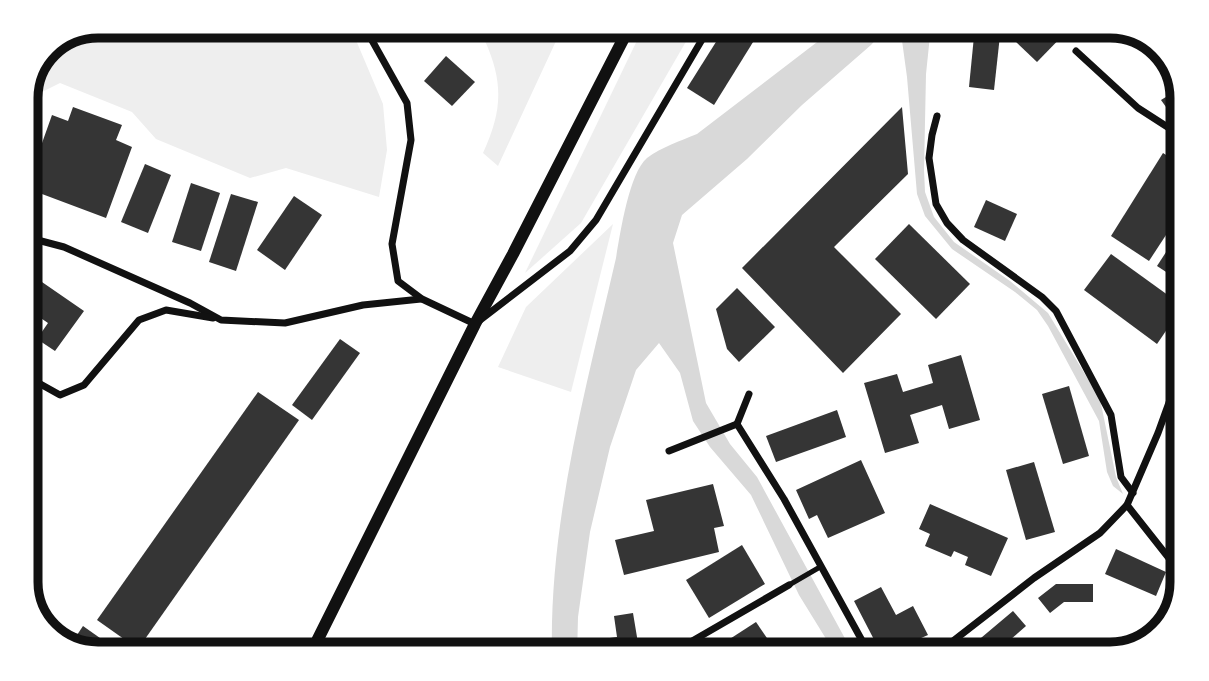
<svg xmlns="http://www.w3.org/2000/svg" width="1209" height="681" font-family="'Nunito Sans',sans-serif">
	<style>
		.green { fill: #eee }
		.water { fill: #d9d9d9 }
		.building { fill: #353535 }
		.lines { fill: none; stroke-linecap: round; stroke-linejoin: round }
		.service { stroke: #111; stroke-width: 5 }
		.minor { stroke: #111; stroke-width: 7 }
		.tertiary { stroke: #111; stroke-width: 12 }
		.rim { fill: none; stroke: #111; stroke-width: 9 }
	</style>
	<rect width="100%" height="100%" fill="#fff"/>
	<g class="green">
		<polygon points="99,26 350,26 383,104 387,150 379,197 286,168 250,178 156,139 132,112 60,83 36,95 28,90 48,47"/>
		<path d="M522,26h41l-65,140 -15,-13c19,-41 21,-70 2,-112l31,-6z"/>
		<polygon points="644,26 695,26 581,223 525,273"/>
		<polygon points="613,224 571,392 498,367 526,307"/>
	</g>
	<g class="water">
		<path d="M838,26h50l-17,19 -69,60 -55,54 -65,56 -9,28 33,160 24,41 27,33 97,178h-18l-37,-60 -48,-100 -41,-48 -17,-26 -13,-48 -21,-30 -23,27 -26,77 -20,85 -12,85 -1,38h-25c-3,-134 34,-267 64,-397 4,-23 13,-85 31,-100 15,-11 33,-17 50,-24z"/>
		<polygon points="900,26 931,26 926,74 924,170 925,192 934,217 954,242 1010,281 1048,313 1100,399 1116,477 1123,494 1113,486 1107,472 1099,421 1048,326 1037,310 1015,292 952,249 925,216 917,194 907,77"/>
	</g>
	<g class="building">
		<polygon points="726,26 763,26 714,105 687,88"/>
		<polygon points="975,26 1001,26 994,90 969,87"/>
		<polygon points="1029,26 1072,26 1037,62 1015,41"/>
		<polygon points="446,56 475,82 452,106 424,81"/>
		<polygon points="1179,89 1183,95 1183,121 1171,114 1161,100"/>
		<polygon points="73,107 122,125 116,140 132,147 106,218 26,188 52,115 68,121"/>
		<polygon points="902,107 908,174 834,247 901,314 843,373 742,268"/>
		<polygon points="1163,153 1183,166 1183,209 1149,261 1111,236"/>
		<polygon points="145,164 171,175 148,233 121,222"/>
		<polygon points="191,183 220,193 201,251 172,242"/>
		<polygon points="231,194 258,202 236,271 209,262"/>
		<polygon points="294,196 322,215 285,270 257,250"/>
		<polygon points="986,200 1017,214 1005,241 974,227"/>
		<polygon points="909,224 970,284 936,319 875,259"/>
		<polygon points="1183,226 1183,283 1157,266"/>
		<polygon points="1111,254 1183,306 1157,344 1084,290"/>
		<polygon points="26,271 84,311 55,351 37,339 48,323 26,308"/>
		<polygon points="737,288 775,327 739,362 727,349 716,309"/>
		<polygon points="340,339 360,353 312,420 292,405"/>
		<polygon points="961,355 980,420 949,429 942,405 910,415 919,443 885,453 864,383 897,374 903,392 933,383 928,365"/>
		<polygon points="1069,386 1089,456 1063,464 1042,394"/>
		<polygon points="258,392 299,420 138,649 97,620"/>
		<polygon points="837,410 846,437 776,462 766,436"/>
		<polygon points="861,460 885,513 828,538 817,515 809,519 796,490"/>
		<polygon points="1034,462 1055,532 1026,540 1006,470"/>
		<polygon points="713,484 724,526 714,528 719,552 624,575 615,540 654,531 646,500"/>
		<polygon points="930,504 1008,538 991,576 965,565 968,557 954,551 951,557 925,546 930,534 919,529"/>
		<polygon points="742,545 765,584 709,618 686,580"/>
		<polygon points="1116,549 1166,572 1156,596 1105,574"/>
		<polygon points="1056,584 1093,584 1093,602 1064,602 1050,613 1038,598"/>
		<polygon points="881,587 896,615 913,606 928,635 912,642 917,651 909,655 882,655 854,601"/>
		<polygon points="1013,611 1026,626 993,655 985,655 975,643"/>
		<polygon points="633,613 640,655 597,655 595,640 617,637 614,616"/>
		<polygon points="756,622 773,647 761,655 705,655"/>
		<polygon points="83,626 124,655 99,655 69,647"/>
	</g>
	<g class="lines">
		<g class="service">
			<polyline points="789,585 820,567"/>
			<polyline points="1090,655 1106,645 1130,649"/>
		</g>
		<g class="minor">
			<polyline points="366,26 369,35 407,103 411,140 392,244 398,281 422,299 475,324 570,251 596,220 710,26"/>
			<polyline points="1076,51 1138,108 1183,137"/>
			<polyline points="937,116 932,135 929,158 936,204 947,223 963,240 1042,297 1056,311 1111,415 1121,477 1133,493"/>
			<polyline points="26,237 64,247 190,303 221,320 285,323 363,305 421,299"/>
			<polyline points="26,376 60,395 84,385 139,320 166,310 213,318"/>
			<polyline points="749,394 737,424 784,499 870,655"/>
			<polyline points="669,451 737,424"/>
			<polyline points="1127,505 1183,576"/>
			<polyline points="668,655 789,585"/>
			<polyline points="935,655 1034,578 1100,533 1127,505 1158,433 1183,364"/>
		</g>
		<polyline class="tertiary" points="310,655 475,324 513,254 630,26"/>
	</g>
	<path d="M0 0H1209V681H0ZM98 38H1110A60 60 0 0 1 1170 98V582A60 60 0 0 1 1110 642H98A60 60 0 0 1 38 582V98A60 60 0 0 1 98 38Z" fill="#fff" fill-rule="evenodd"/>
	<path class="rim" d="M98 38H1110A60 60 0 0 1 1170 98V582A60 60 0 0 1 1110 642H98A60 60 0 0 1 38 582V98A60 60 0 0 1 98 38Z"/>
</svg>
